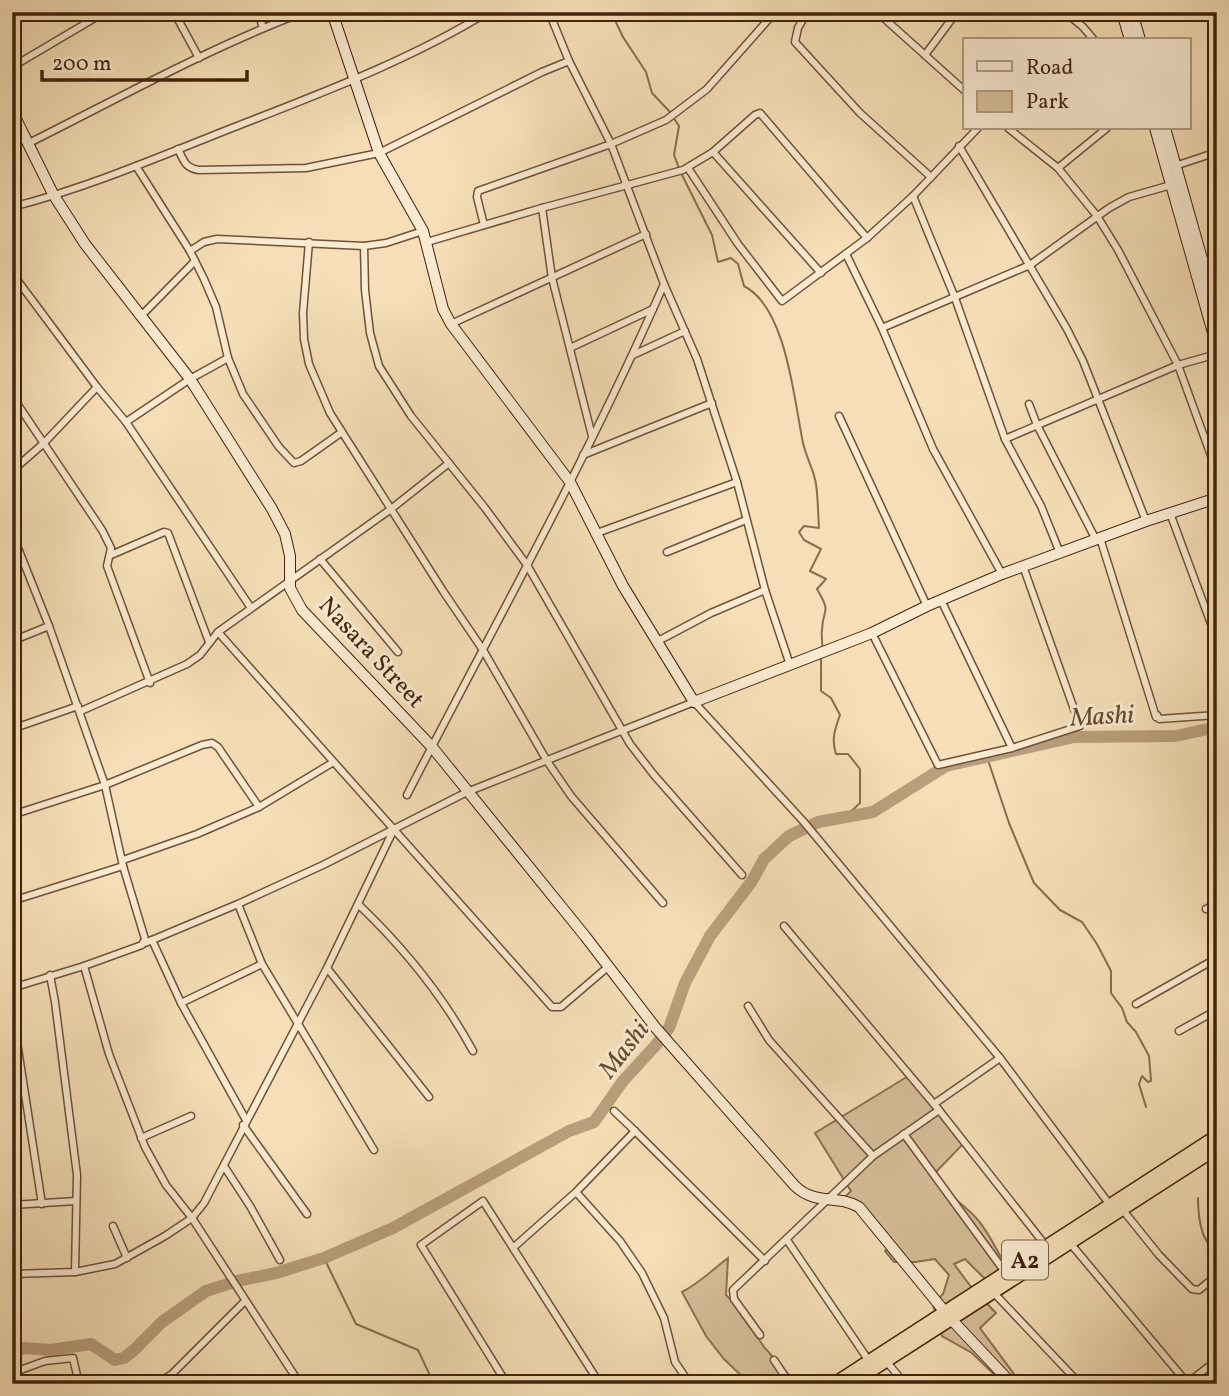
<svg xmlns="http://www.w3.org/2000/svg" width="1229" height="1396" font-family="Vollkorn,serif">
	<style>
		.green { fill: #d7bf9a; stroke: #8c7152; stroke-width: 2 }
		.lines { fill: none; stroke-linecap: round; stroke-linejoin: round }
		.stream { stroke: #896d4f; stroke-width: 2 }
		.river { stroke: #b99f7d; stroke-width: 12 }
		.street-casing { stroke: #6f5236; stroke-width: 9 }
		.secondary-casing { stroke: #42230a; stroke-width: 12 }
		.highway-casing { stroke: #42230a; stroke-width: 15 }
		.street { stroke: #f9ead1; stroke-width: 6 }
		.secondary { stroke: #f9ead1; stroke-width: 10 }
		.highway { stroke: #f6dfb8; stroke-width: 12 }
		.labels { text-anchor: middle; stroke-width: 6; stroke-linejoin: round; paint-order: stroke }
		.shield { fill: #f9ead1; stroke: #795f46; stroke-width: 2 }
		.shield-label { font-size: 23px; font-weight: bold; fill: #42230a }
		.street-label { font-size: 24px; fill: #42230a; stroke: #f9ead1 }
		.water-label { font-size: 26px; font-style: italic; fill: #66482c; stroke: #f9ead1 }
	</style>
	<rect width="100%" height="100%" fill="#f6dfb8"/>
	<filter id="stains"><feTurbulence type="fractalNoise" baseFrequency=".00286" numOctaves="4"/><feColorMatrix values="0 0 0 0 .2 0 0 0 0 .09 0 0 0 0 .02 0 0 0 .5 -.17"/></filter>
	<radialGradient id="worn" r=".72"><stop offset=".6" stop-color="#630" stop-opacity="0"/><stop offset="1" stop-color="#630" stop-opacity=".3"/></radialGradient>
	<g class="green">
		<path d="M910,1075l55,67 -31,32c13,23 27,27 43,45 15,17 25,42 37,63l-13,13 -36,-36 -11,5 18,24 24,25 -16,15 34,46 4,10h-14l-32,-31 -30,-17 -9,-31 10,-11 6,-19 -14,-16 -20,3h-21l-9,-11 4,-4 -44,-50 6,-6 -36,-58z"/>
		<path d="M728,1258l-2,37 13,14 25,38 33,37h-47l-26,-25 -18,-23 -24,-44c18,-9 30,-22 46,-34z"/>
	</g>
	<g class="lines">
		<g class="stream">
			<polyline points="611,12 623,37 646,72 652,93 670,112"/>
			<polyline points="673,117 679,126 674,155 679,168"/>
			<path d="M681,173l31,62 6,27 13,-4 7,6 6,22c43,22 50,115 59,157 3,14 11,27 13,41 2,14 2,29 3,44l-15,-2 -5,6 5,8 17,9 -11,22 16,8 -9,10c15,26 6,17 5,41 -1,6 1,12 0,19"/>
			<path d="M821,658v33l10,7 9,17c-5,14 -9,24 -4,39h12l12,15v34l-14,13"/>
			<polyline points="987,757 1009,823 1034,883 1060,910 1082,922 1097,944 1111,971 1111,993 1122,1008 1127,1022 1136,1032 1149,1056 1151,1081 1148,1082 1142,1076 1139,1084 1146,1107"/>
			<path d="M1198,1198c0,12 1,24 5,36 6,13 14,18 8,33"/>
			<polyline points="324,1258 356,1324 418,1350 434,1384"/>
		</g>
		<polyline class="river" points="12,1353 24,1348 51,1350 91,1344 115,1360 124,1358 134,1350 162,1322 206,1291 237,1281 276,1273 324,1258 393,1228 569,1131 594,1122 623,1081 656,1045 669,1028 685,983 710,936 752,881 764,859 789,836 818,822 873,812 946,766 1074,737 1176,736 1217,727"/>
		<g class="street-casing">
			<g id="street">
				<polyline points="174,12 199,58"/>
				<polyline points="258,12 263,28"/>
				<polyline points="549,12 569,61 611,144 664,284 697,359 737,482 765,590 790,665"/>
				<polyline points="807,12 798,28 795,42 860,113 931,177"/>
				<polyline points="877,12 965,91"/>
				<polyline points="1065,12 1083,27 1094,40"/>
				<polyline points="1208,12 1217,24"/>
				<polyline points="925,55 957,12"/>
				<polyline points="12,67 105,12"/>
				<polyline points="1008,128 1058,168 1097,216 1118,250 1178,365 1217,472"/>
				<path d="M29,143c90,-45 180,-95 275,-131"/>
				<polyline points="959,146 1067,329 1083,361 1146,521"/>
				<path d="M178,149c6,12 7,19 21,21l107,-2 73,-15 163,-81 27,-11"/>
				<polyline points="713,152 821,273"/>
				<polyline points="136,166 190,251 204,279 216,307 228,358 243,394 279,447 294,463 301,461 342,432"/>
				<polyline points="1175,166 1217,152"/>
				<polyline points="688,168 738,244 782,301 867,238 913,196 978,128"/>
				<polyline points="1058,168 1107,128"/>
				<polyline points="913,196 955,298 1005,439 1041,506 1060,553"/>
				<path d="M12,207c75,-19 149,-51 220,-79 87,-34 176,-67 256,-116"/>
				<polyline points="542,208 552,278 592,436"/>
				<polyline points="484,225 477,197 478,191 611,144 666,120 707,89 775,12"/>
				<polyline points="309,242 303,313 304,339 309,364 330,413 443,591 483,650 547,761 571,796 663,903"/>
				<polyline points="427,242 542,208 683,170 713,152 755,115 760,113 867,238"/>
				<polyline points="364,246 365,290 370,333 379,366 411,416 485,508 527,565 630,744 654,775 742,875"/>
				<polyline points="190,251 204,242 217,239 364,246 386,243 423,231"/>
				<polyline points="846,254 882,328 933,449 1002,574"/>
				<polyline points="12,273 97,387 126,422 251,608"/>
				<polyline points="141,316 195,261"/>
				<polyline points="451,324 646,234"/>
				<polyline points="882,328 1030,265 1109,208 1129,197 1171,185"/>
				<polyline points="570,348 653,309"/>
				<polyline points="633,355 685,331"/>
				<polyline points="12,396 102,530 111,548 107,566 150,683"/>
				<polyline points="1029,404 1037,425 1096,540"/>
				<polyline points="839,416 927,606"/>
				<polyline points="126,422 190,379 228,358"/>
				<polyline points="1005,439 1178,365 1217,354"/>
				<polyline points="583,455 712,403"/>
				<polyline points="12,471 44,443 97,387"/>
				<polyline points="1170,513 1217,640"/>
				<polyline points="12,533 49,626 105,785 123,866 145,939 142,945 84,966 109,1054 145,1147 166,1185 192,1218 300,1384"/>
				<polyline points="597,533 737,482"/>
				<polyline points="1100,538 1156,717 1157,715 1159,719 1217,715"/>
				<polyline points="667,552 746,520"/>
				<polyline points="111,555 164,532 168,533 209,642"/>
				<polyline points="320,559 398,652"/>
				<polyline points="941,600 1012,748"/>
				<polyline points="218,632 552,1007 561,1007 609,966"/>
				<polyline points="872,633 938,765 1012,748 1080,726 1023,566"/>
				<polyline points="12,641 49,626"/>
				<polyline points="658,641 711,613 765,590"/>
				<polyline points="81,711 187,664 200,655 218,632 391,509 449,463"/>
				<polyline points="12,729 78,706"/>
				<path d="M407,795c87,-170 181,-336 257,-511"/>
				<polyline points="12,815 105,785 202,745 212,743 218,747 259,807"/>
				<polyline points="123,860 197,834 259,807 332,763"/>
				<polyline points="12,901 123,866"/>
				<polyline points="238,904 262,964 374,1150"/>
				<path d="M359,905c45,43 84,91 114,146"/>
				<polyline points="1206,909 1217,903"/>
				<polyline points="784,926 939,1110 1046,1246"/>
				<polyline points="152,940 181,1003 246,1120"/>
				<polyline points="145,943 238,904 323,865 467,792 694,702 803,821 1000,1058 1110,1205"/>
				<polyline points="327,968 429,1097"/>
				<polyline points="50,975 55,1002 77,1175 75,1272"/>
				<polyline points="12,988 84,966"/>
				<polyline points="181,1003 262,964"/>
				<polyline points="1136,1004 1217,958"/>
				<polyline points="748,1006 769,1040 873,1156"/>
				<polyline points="12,1010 42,1204"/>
				<polyline points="1179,1031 1217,1010"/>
				<polyline points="934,1104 1000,1058"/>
				<polyline points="614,1111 635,1131"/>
				<polyline points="243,1125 307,1214"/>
				<polyline points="904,1134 1005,1272"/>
				<polyline points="141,1138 191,1116"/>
				<polyline points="224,1166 250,1206 280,1260"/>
				<polyline points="576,1192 620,1241 642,1273 664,1318 675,1362 690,1384"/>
				<polyline points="12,1205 76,1201"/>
				<polyline points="1122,1209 1159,1255 1192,1289 1199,1290 1217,1275"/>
				<polyline points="113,1226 127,1258"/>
				<polyline points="787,1240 869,1361"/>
				<polyline points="1070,1243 1188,1384"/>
				<polyline points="514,1247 576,1192 635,1131 765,1261"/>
				<polyline points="12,1274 75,1272 115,1264 165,1236 192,1218 204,1203 327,968 394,829"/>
				<polyline points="993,1292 1080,1384"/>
				<polyline points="760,1335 734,1299 733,1290 873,1156 939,1110"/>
				<polyline points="774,1360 790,1384"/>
				<polyline points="886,1361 905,1384"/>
				<polyline points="12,1373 45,1361 73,1358 79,1384"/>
				<polyline points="12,1383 12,1384"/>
				<polyline points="156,1384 172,1374 245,1301"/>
				<polyline points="507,1384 421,1245 483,1201 600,1384"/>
				<polyline points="1186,1384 1217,1360"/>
			</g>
		</g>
		<g class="secondary-casing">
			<g id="secondary">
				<polyline points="332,12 379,153 423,231 443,309 451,324 570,482 623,586 694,702 872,633 927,606 1002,574 1146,521 1217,498"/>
				<polyline points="1122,12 1130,40"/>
				<polyline points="1132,12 1140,40"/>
				<path d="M12,111l41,83 32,50 105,135 82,130 13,25 5,22v32l12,22 130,137 153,189 70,91 140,159c21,20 41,8 64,21l86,105"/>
				<polyline points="1155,128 1217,347"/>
				<polyline points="1165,128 1217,312"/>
				<polyline points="951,1319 1012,1384"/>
			</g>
		</g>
		<g class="highway-casing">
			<g id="highway">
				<polyline points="834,1384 1217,1136"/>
				<polyline points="850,1384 1217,1148"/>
			</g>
		</g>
		<use href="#street" class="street"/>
		<use href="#secondary" class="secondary"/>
		<use href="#highway" class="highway"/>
	</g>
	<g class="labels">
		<rect class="shield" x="1002" y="1240.5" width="46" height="39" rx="5"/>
		<g class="shield-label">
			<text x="1025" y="1268">A2</text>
		</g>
		<g class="street-label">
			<text transform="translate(372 652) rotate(47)" y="8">Nasara Street</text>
		</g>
		<g class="water-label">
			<text transform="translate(1102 715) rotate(-3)" y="9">Mashi</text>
			<text transform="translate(623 1049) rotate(-52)" y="9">Mashi</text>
		</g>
	</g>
	<rect width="1229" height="1396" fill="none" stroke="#f6dfb8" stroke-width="42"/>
	<rect x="14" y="14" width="1201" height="1368" fill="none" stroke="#42230a" stroke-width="3.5"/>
	<rect x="21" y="21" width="1187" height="1354" fill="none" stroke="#42230a" stroke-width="2"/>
	<rect x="963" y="38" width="228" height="91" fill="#f9ead1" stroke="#b09a81" stroke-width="2"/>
	<rect x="977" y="61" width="35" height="10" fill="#f9ead1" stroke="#b09a81" stroke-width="2"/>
	<text x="1026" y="74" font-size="21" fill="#42230a">Road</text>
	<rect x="977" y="91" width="35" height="21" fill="#d7bf9a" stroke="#b09a81" stroke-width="2"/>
	<text x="1026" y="108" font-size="21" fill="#42230a">Park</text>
	<path d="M42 70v10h205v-10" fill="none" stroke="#42230a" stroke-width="3.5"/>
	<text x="52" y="70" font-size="21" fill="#42230a" stroke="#f9ead1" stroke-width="5" paint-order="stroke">200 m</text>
	<rect width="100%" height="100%" filter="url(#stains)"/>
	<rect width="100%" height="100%" fill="url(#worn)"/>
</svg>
